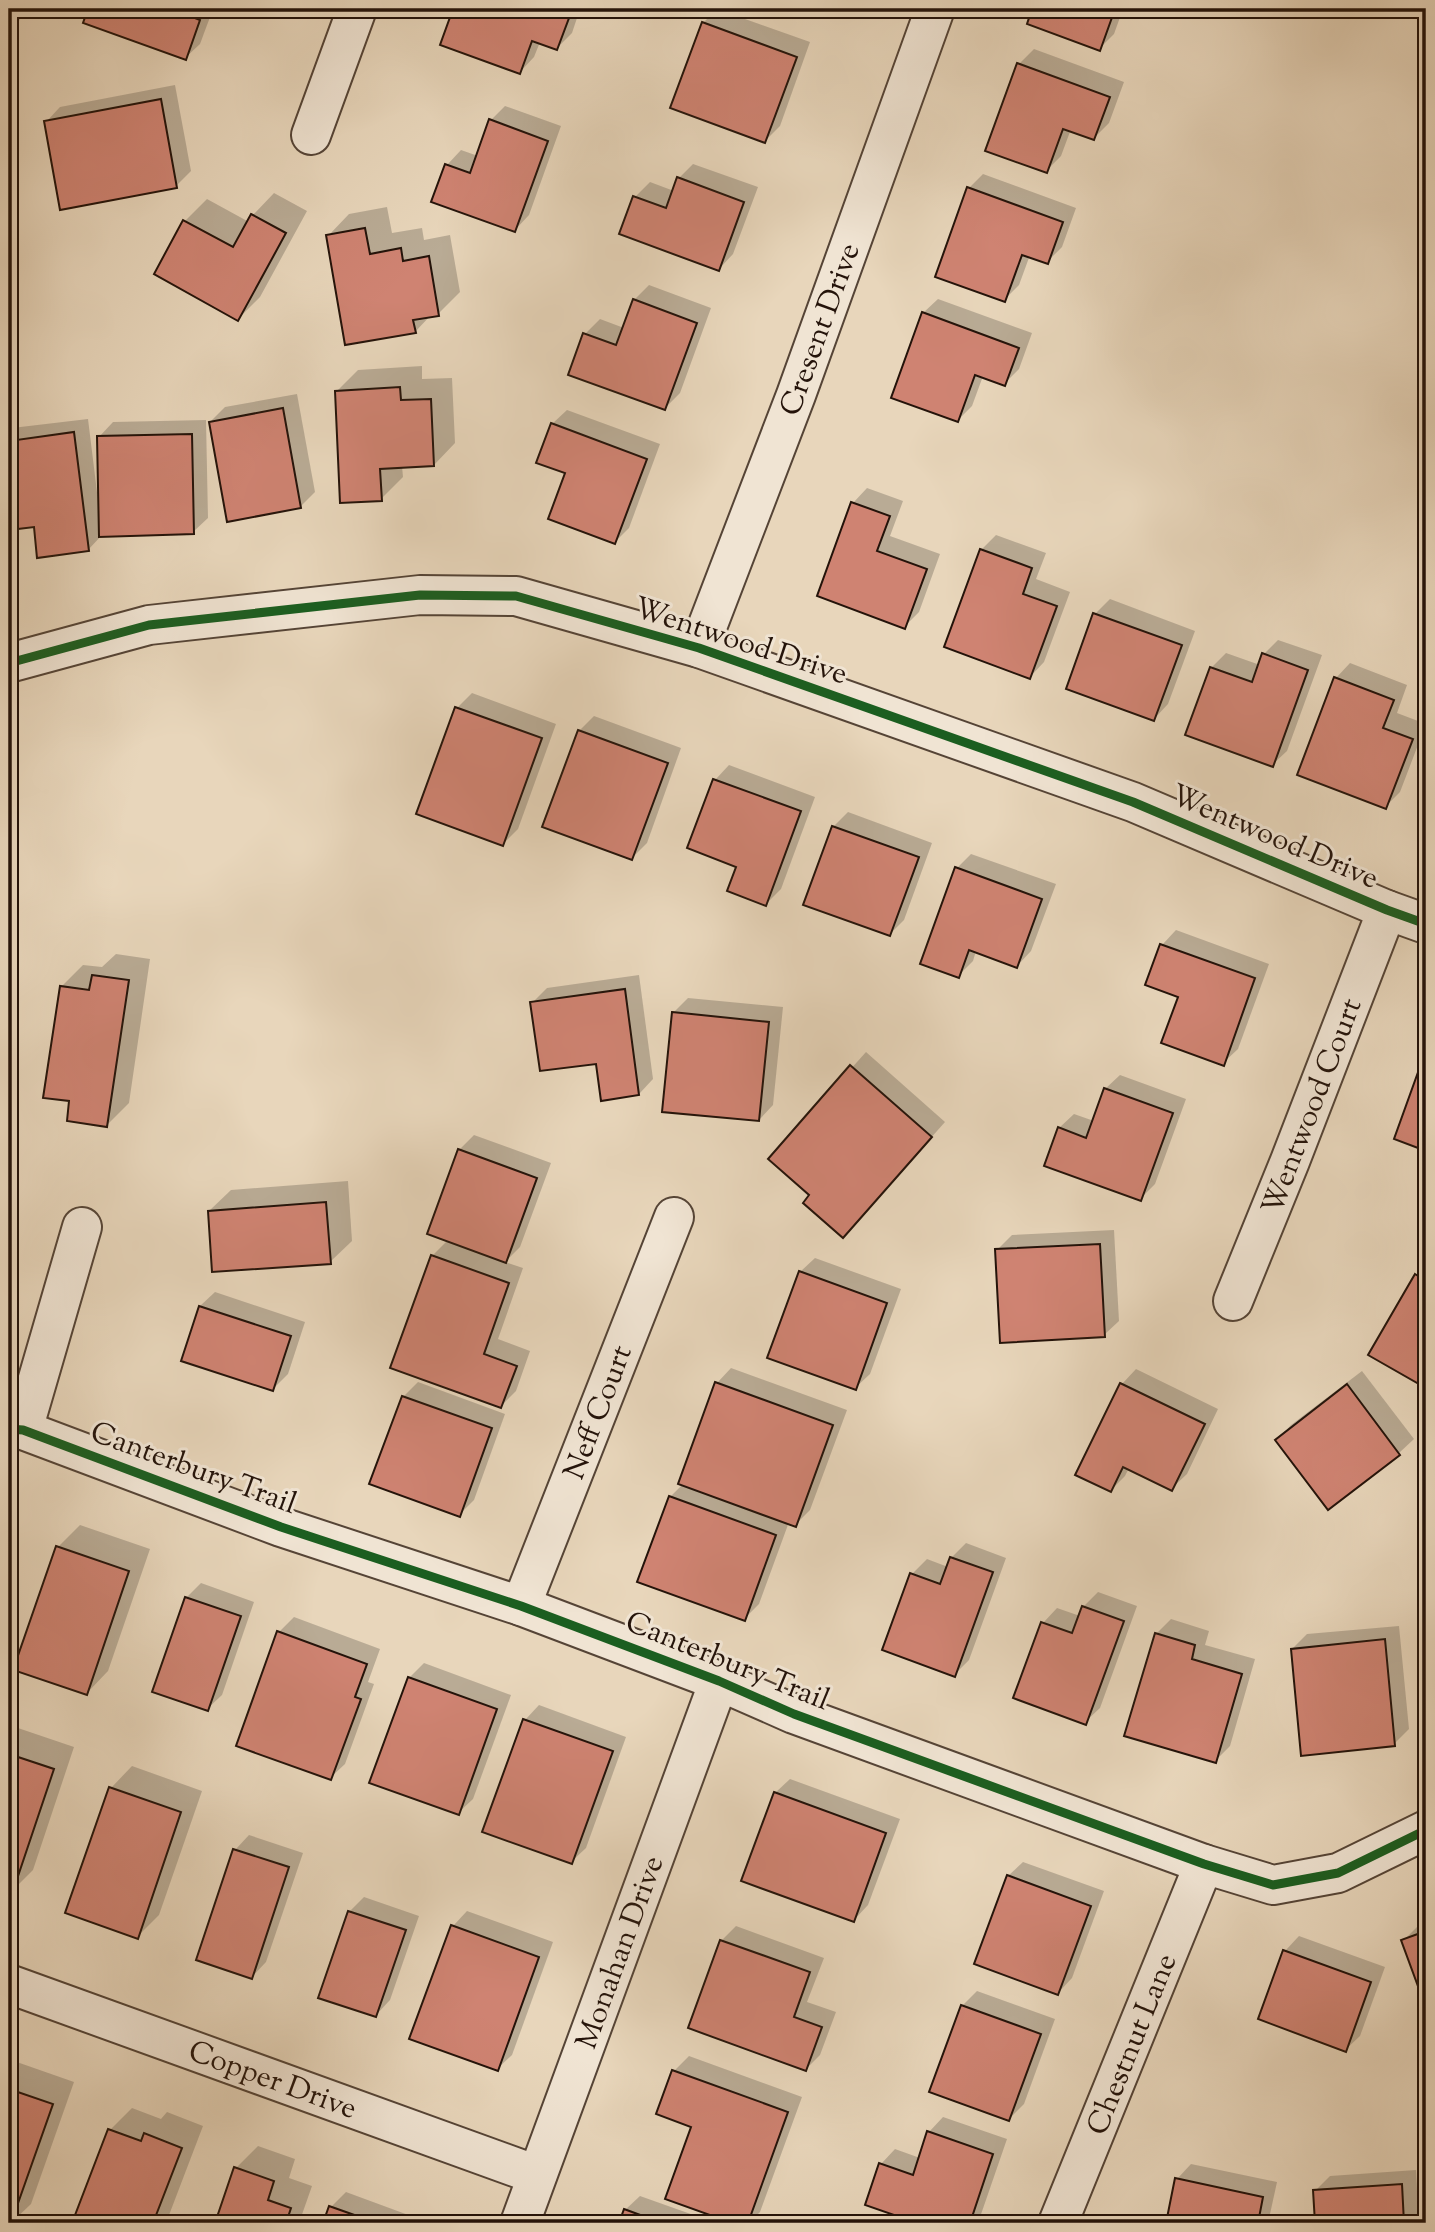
<svg xmlns="http://www.w3.org/2000/svg" width="1435" height="2232" font-family="'Sorts Mill Goudy',serif">
	<style>
		.shadow { fill: #0003 }
		.building { fill: #cf8372; stroke: #24130a; stroke-width: 2 }
		.lines { fill: none; stroke-linecap: round; stroke-linejoin: round }
		.minor-casing { stroke: #554436; stroke-width: 42 }
		.minor { stroke: #f0e4d3; stroke-width: 38 }
		.cycleway-casing { stroke: #f0e4d3; stroke-width: 13 }
		.cycleway { stroke: #1b5e20; stroke-width: 9 }
		.labels { text-anchor: middle; stroke-width: 6; stroke-linejoin: round; paint-order: stroke }
		.street-label { font-size: 30px; fill: #24130a; stroke: #f0e4d3 }
	</style>
	<rect width="100%" height="100%" fill="#e8d6bb"/>
	<filter id="stains"><feTurbulence type="fractalNoise" baseFrequency=".00286" numOctaves="4"/><feColorMatrix values="0 0 0 0 .2 0 0 0 0 .09 0 0 0 0 .02 0 0 0 .5 -.17"/></filter>
	<radialGradient id="worn" r=".72"><stop offset=".6" stop-color="#630" stop-opacity="0"/><stop offset="1" stop-color="#630" stop-opacity=".3"/></radialGradient>
	<g class="shadow">
		<polygon points="9,9 23,11 9,46"/>
		<polygon points="90,9 213,9 200,44 185,58 85,22"/>
		<polygon points="455,9 580,9 572,33 557,48 540,42 534,57 520,72 442,43"/>
		<polygon points="717,9 810,42 780,126 765,141 703,23"/>
		<polygon points="1034,9 1123,9 1114,34 1099,49 1029,23"/>
		<polygon points="1131,9 1145,9 1141,12"/>
		<polygon points="1034,49 1124,82 1109,123 1094,138 1071,129 1061,156 1046,171 1019,64"/>
		<polygon points="175,85 191,171 176,186 46,122 60,107"/>
		<polygon points="505,106 561,126 529,215 515,230 447,165 461,150 478,156 491,120"/>
		<polygon points="693,164 758,187 733,254 719,269 635,197 650,182 674,191 679,178"/>
		<polygon points="983,174 1076,208 1062,247 1047,262 1030,255 1019,285 1004,300 969,188"/>
		<polygon points="274,193 307,211 260,297 238,319 185,221 207,199 249,222 253,215"/>
		<polygon points="387,207 392,233 422,228 424,240 450,235 460,292 438,314 431,315 415,332 328,236 349,214"/>
		<polygon points="649,285 711,308 680,393 665,408 585,334 600,319 624,328 634,300"/>
		<polygon points="938,299 1032,333 1019,369 1004,384 983,376 972,406 958,420 923,313"/>
		<polygon points="422,366 422,379 452,378 455,443 434,465 402,466 403,477 381,499 337,391 358,370"/>
		<polygon points="297,394 315,492 301,506 210,422 225,407"/>
		<polygon points="567,410 660,444 629,528 615,542 567,472 552,424"/>
		<polygon points="88,419 97,492 100,492 99,437 113,422 206,420 208,518 193,532 102,535 88,550 35,525 9,528 9,432 12,428"/>
		<polygon points="867,488 903,501 890,536 940,554 919,612 905,626 853,503"/>
		<polygon points="996,535 1046,553 1036,579 1070,592 1044,662 1030,677 981,550"/>
		<polygon points="1110,599 1195,631 1168,704 1154,719 1095,614"/>
		<polygon points="1278,640 1322,655 1287,751 1272,765 1211,668 1226,653 1260,665 1264,654"/>
		<polygon points="1350,663 1407,685 1397,713 1426,724 1400,792 1385,807 1336,678"/>
		<polygon points="472,693 556,724 518,829 503,844 419,813 457,708"/>
		<polygon points="594,716 681,748 647,843 632,858 579,731"/>
		<polygon points="729,765 815,797 781,889 766,904 738,866 715,780"/>
		<polygon points="848,812 932,843 904,920 890,934 833,827"/>
		<polygon points="971,854 1056,884 1031,951 1017,966 976,951 973,961 958,976 957,868"/>
		<polygon points="1176,930 1269,964 1238,1049 1223,1063 1180,996 1162,945"/>
		<polygon points="116,954 150,959 129,1103 107,1125 71,1100 61,987 83,965 102,967"/>
		<polygon points="639,975 653,1079 639,1094 597,1062 532,1003 547,988"/>
		<polygon points="688,998 783,1007 773,1105 759,1120 674,1012"/>
		<polygon points="866,1052 945,1122 857,1221 812,1195 770,1159"/>
		<polygon points="1120,1075 1186,1099 1155,1184 1140,1199 1059,1128 1074,1114 1094,1121 1105,1089"/>
		<polygon points="474,1135 551,1163 520,1247 505,1262 523,1268 498,1339 530,1351 516,1391 501,1406 432,1256 448,1240 459,1150"/>
		<polygon points="348,1181 352,1241 330,1262 209,1211 231,1190"/>
		<polygon points="1114,1230 1119,1321 1104,1335 997,1250 1012,1235"/>
		<polygon points="815,1258 901,1289 870,1374 855,1388 800,1272"/>
		<polygon points="1426,1265 1426,1386 1371,1354 1416,1275"/>
		<polygon points="215,1292 305,1322 288,1374 273,1389 200,1306"/>
		<polygon points="731,1368 847,1410 810,1510 796,1524 789,1522 759,1604 744,1619 670,1497 683,1484 680,1483 717,1383"/>
		<polygon points="1136,1369 1218,1409 1187,1474 1172,1488 1129,1468 1125,1476 1111,1490 1078,1474 1122,1384"/>
		<polygon points="1362,1371 1414,1439 1399,1453 1329,1507 1277,1440 1291,1425"/>
		<polygon points="418,1382 505,1414 474,1500 459,1515 403,1397"/>
		<polygon points="80,1525 150,1549 108,1671 87,1693 58,1547"/>
		<polygon points="966,1543 1006,1558 969,1660 954,1675 912,1574 927,1559 948,1567 951,1558"/>
		<polygon points="201,1583 254,1602 222,1695 207,1709 186,1598"/>
		<polygon points="1098,1592 1137,1606 1100,1708 1085,1722 1043,1623 1057,1608 1080,1616 1083,1607"/>
		<polygon points="294,1617 380,1649 368,1682 374,1684 345,1764 330,1778 279,1632"/>
		<polygon points="1171,1619 1209,1631 1205,1645 1255,1659 1230,1746 1215,1761 1156,1634"/>
		<polygon points="1399,1626 1409,1729 1394,1744 1292,1649 1307,1634"/>
		<polygon points="424,1663 511,1695 473,1799 458,1813 409,1678"/>
		<polygon points="539,1705 626,1737 586,1848 571,1862 484,1831 525,1720"/>
		<polygon points="15,1727 74,1747 33,1870 11,1892 9,1891 9,1733"/>
		<polygon points="132,1766 202,1791 159,1915 137,1937 111,1788"/>
		<polygon points="790,1779 900,1819 868,1905 854,1920 775,1793"/>
		<polygon points="249,1835 303,1853 266,1962 252,1977 235,1850"/>
		<polygon points="1023,1862 1104,1891 1072,1978 1058,1993 1008,1876"/>
		<polygon points="364,1897 419,1916 390,2000 376,2015 349,1912"/>
		<polygon points="467,1911 553,1942 512,2055 497,2069 412,2038 453,1926"/>
		<polygon points="1426,1923 1426,2003 1403,1941 1418,1926"/>
		<polygon points="736,1926 824,1958 807,2002 836,2012 820,2055 806,2069 721,1941"/>
		<polygon points="1299,1936 1385,1967 1360,2036 1345,2050 1285,1951"/>
		<polygon points="977,1991 1055,2019 1024,2104 1009,2119 962,2006"/>
		<polygon points="689,2056 802,2097 760,2212 749,2223 737,2223 667,2198 693,2126 674,2071"/>
		<polygon points="14,2061 74,2082 31,2204 11,2223 9,2223 9,2066"/>
		<polygon points="132,2108 161,2119 167,2112 203,2126 166,2223 74,2223 110,2130"/>
		<polygon points="943,2117 1007,2139 978,2223 923,2223 867,2204 881,2164 895,2149 920,2158 929,2132"/>
		<polygon points="258,2146 295,2159 289,2178 312,2186 299,2223 217,2223 236,2168"/>
		<polygon points="1191,2164 1277,2182 1268,2223 1167,2223 1177,2179"/>
		<polygon points="1416,2170 1419,2223 1317,2223 1315,2191 1330,2176"/>
		<polygon points="346,2192 430,2223 325,2223 331,2207"/>
		<polygon points="640,2196 716,2223 621,2223 625,2210"/>
	</g>
	<g class="building">
		<polygon points="88,9 183,9 182,13 200,20 186,60 83,23"/>
		<polygon points="453,9 569,9 572,10 557,50 532,41 520,74 440,45"/>
		<polygon points="1032,9 1115,9 1100,51 1027,24"/>
		<polygon points="702,22 797,57 765,143 670,108"/>
		<polygon points="1017,63 1110,97 1094,140 1063,129 1047,173 985,151"/>
		<polygon points="161,99 177,188 60,210 44,121"/>
		<polygon points="489,119 548,141 515,232 431,202 445,164 470,173"/>
		<polygon points="677,177 744,202 719,271 619,234 633,196 666,208"/>
		<polygon points="967,187 1063,222 1048,264 1022,255 1005,302 935,277"/>
		<polygon points="251,214 286,233 238,321 154,274 183,220 233,247"/>
		<polygon points="365,228 370,254 401,248 403,261 429,256 439,316 413,320 416,333 345,345 326,235"/>
		<polygon points="633,299 697,323 665,410 568,375 583,333 616,345"/>
		<polygon points="922,312 1019,348 1005,386 975,375 958,422 891,398"/>
		<polygon points="400,387 401,400 431,399 434,466 380,469 382,501 340,503 335,391"/>
		<polygon points="283,408 301,508 227,522 209,422"/>
		<polygon points="551,423 647,459 615,544 548,519 565,473 536,463"/>
		<polygon points="74,432 89,551 37,558 34,527 9,530 9,441"/>
		<polygon points="192,434 194,534 99,537 97,436"/>
		<polygon points="851,502 890,516 877,551 927,569 905,629 817,596"/>
		<polygon points="980,549 1032,568 1023,594 1057,606 1030,679 944,647"/>
		<polygon points="1093,613 1182,645 1154,721 1066,689"/>
		<polygon points="1262,653 1308,670 1273,767 1185,735 1210,667 1252,682"/>
		<polygon points="1334,677 1394,700 1383,728 1413,739 1386,809 1297,775"/>
		<polygon points="455,707 542,738 503,846 416,814"/>
		<polygon points="578,730 668,763 632,860 542,827"/>
		<polygon points="713,779 801,811 766,906 727,891 736,867 687,848"/>
		<polygon points="832,826 919,857 890,936 803,905"/>
		<polygon points="955,867 1042,899 1017,968 969,950 959,978 920,964"/>
		<polygon points="1160,944 1255,978 1224,1066 1161,1043 1178,997 1145,985"/>
		<polygon points="92,975 129,980 107,1127 67,1121 69,1101 43,1098 60,986 89,990"/>
		<polygon points="625,989 639,1095 601,1101 596,1064 540,1071 530,1002"/>
		<polygon points="672,1012 769,1022 759,1121 662,1112"/>
		<polygon points="1426,1050 1426,1151 1394,1139"/>
		<polygon points="850,1065 932,1137 843,1238 803,1203 809,1195 768,1159"/>
		<polygon points="1104,1088 1173,1113 1141,1201 1044,1166 1058,1127 1086,1138"/>
		<polygon points="458,1149 537,1178 506,1263 427,1234"/>
		<polygon points="326,1202 331,1264 212,1272 208,1211"/>
		<polygon points="1100,1244 1105,1337 1000,1343 995,1249"/>
		<polygon points="431,1255 509,1283 484,1354 517,1366 501,1408 390,1368"/>
		<polygon points="799,1271 887,1303 856,1390 767,1358"/>
		<polygon points="1415,1274 1426,1281 1426,1388 1368,1355"/>
		<polygon points="199,1306 291,1336 273,1391 181,1361"/>
		<polygon points="715,1382 833,1425 796,1527 678,1484"/>
		<polygon points="1120,1383 1205,1424 1172,1491 1123,1467 1111,1492 1075,1475"/>
		<polygon points="1347,1384 1400,1455 1328,1510 1275,1440"/>
		<polygon points="402,1396 492,1428 460,1517 369,1484"/>
		<polygon points="669,1496 776,1535 745,1621 637,1582"/>
		<polygon points="56,1546 129,1571 87,1695 13,1670"/>
		<polygon points="950,1557 993,1572 955,1677 882,1650 910,1573 940,1584"/>
		<polygon points="185,1597 241,1616 208,1711 152,1692"/>
		<polygon points="1082,1606 1124,1621 1086,1725 1013,1698 1041,1622 1072,1633"/>
		<polygon points="277,1631 367,1664 355,1697 361,1699 331,1780 236,1746"/>
		<polygon points="1155,1633 1195,1645 1192,1659 1242,1674 1216,1763 1124,1736"/>
		<polygon points="1385,1639 1395,1746 1301,1756 1291,1649"/>
		<polygon points="408,1677 497,1709 459,1815 369,1783"/>
		<polygon points="523,1719 613,1751 572,1864 482,1832"/>
		<polygon points="9,1754 54,1769 12,1894 9,1893"/>
		<polygon points="109,1787 181,1812 138,1939 65,1913"/>
		<polygon points="774,1792 886,1833 854,1922 741,1881"/>
		<polygon points="233,1849 289,1867 252,1979 196,1960"/>
		<polygon points="1007,1875 1091,1906 1058,1995 974,1964"/>
		<polygon points="348,1911 406,1930 376,2017 318,1998"/>
		<polygon points="451,1925 539,1957 498,2071 409,2039"/>
		<polygon points="1426,1931 1426,2008 1401,1940"/>
		<polygon points="720,1940 810,1972 794,2017 822,2027 806,2071 688,2028"/>
		<polygon points="1283,1950 1371,1982 1346,2052 1258,2019"/>
		<polygon points="961,2005 1041,2034 1009,2121 929,2092"/>
		<polygon points="672,2070 788,2112 748,2223 732,2223 665,2199 691,2127 656,2114"/>
		<polygon points="9,2089 53,2104 11,2223 9,2223"/>
		<polygon points="108,2129 141,2141 144,2133 182,2148 153,2223 72,2223"/>
		<polygon points="927,2131 993,2154 970,2223 917,2223 865,2205 879,2163 913,2175"/>
		<polygon points="234,2167 274,2181 268,2200 291,2208 286,2223 215,2223"/>
		<polygon points="1175,2178 1263,2197 1258,2223 1166,2223"/>
		<polygon points="1402,2184 1404,2223 1315,2223 1313,2190"/>
		<polygon points="329,2206 377,2223 323,2223"/>
		<polygon points="624,2209 662,2223 619,2223"/>
	</g>
	<g class="lines">
		<g class="minor-casing">
			<g id="minor">
				<polyline points="311,135 357,9"/>
				<polyline points="699,648 796,395 935,9"/>
				<polyline points="9,663 149,625 420,595 516,596 699,648 1133,802 1387,910 1426,924"/>
				<polyline points="1233,1301 1290,1161 1387,910"/>
				<polyline points="9,1429 23,1430 281,1527 521,1606 719,1681 794,1714 1204,1864 1273,1885 1338,1873 1426,1830"/>
				<polyline points="23,1430 82,1227"/>
				<polyline points="521,1606 674,1217"/>
				<polyline points="9,1984 537,2175"/>
				<polyline points="520,2223 719,1681"/>
				<polyline points="1058,2223 1204,1864"/>
			</g>
		</g>
		<use href="#minor" class="minor"/>
		<g class="cycleway-casing">
			<g id="cycleway">
				<polyline points="9,663 149,625 420,595 516,596 699,648 1133,802 1387,910 1426,924"/>
				<polyline points="9,1429 23,1430 281,1527 521,1606 719,1681 794,1714 1204,1864 1273,1885 1338,1873 1426,1830"/>
			</g>
		</g>
		<use href="#cycleway" class="cycleway"/>
	</g>
	<g class="labels">
		<g class="street-label">
			<text transform="translate(819 329) rotate(-70)" y="10">Cresent Drive</text>
			<text transform="translate(741 640) rotate(18)" y="10">Wentwood Drive</text>
			<text transform="translate(1275 836) rotate(23)" y="10">Wentwood Drive</text>
			<text transform="translate(1311 1106) rotate(-69)" y="10">Wentwood Court</text>
			<text transform="translate(597 1412) rotate(-69)" y="10">Neff Court</text>
			<text transform="translate(194 1467) rotate(20)" y="10">Canterbury Trail</text>
			<text transform="translate(728 1660) rotate(22)" y="10">Canterbury Trail</text>
			<text transform="translate(619 1952) rotate(-70)" y="10">Monahan Drive</text>
			<text transform="translate(1131 2044) rotate(-68)" y="10">Chestnut Lane</text>
			<text transform="translate(273 2079) rotate(20)" y="10">Copper Drive</text>
		</g>
	</g>
	<rect width="1435" height="2232" fill="none" stroke="#e8d6bb" stroke-width="35"/>
	<rect x="10" y="10" width="1414" height="2211" fill="none" stroke="#24130a" stroke-width="3.5"/>
	<rect x="18" y="18" width="1400" height="2197" fill="none" stroke="#24130a" stroke-width="2"/>
	<rect width="100%" height="100%" filter="url(#stains)"/>
	<rect width="100%" height="100%" fill="url(#worn)"/>
</svg>
